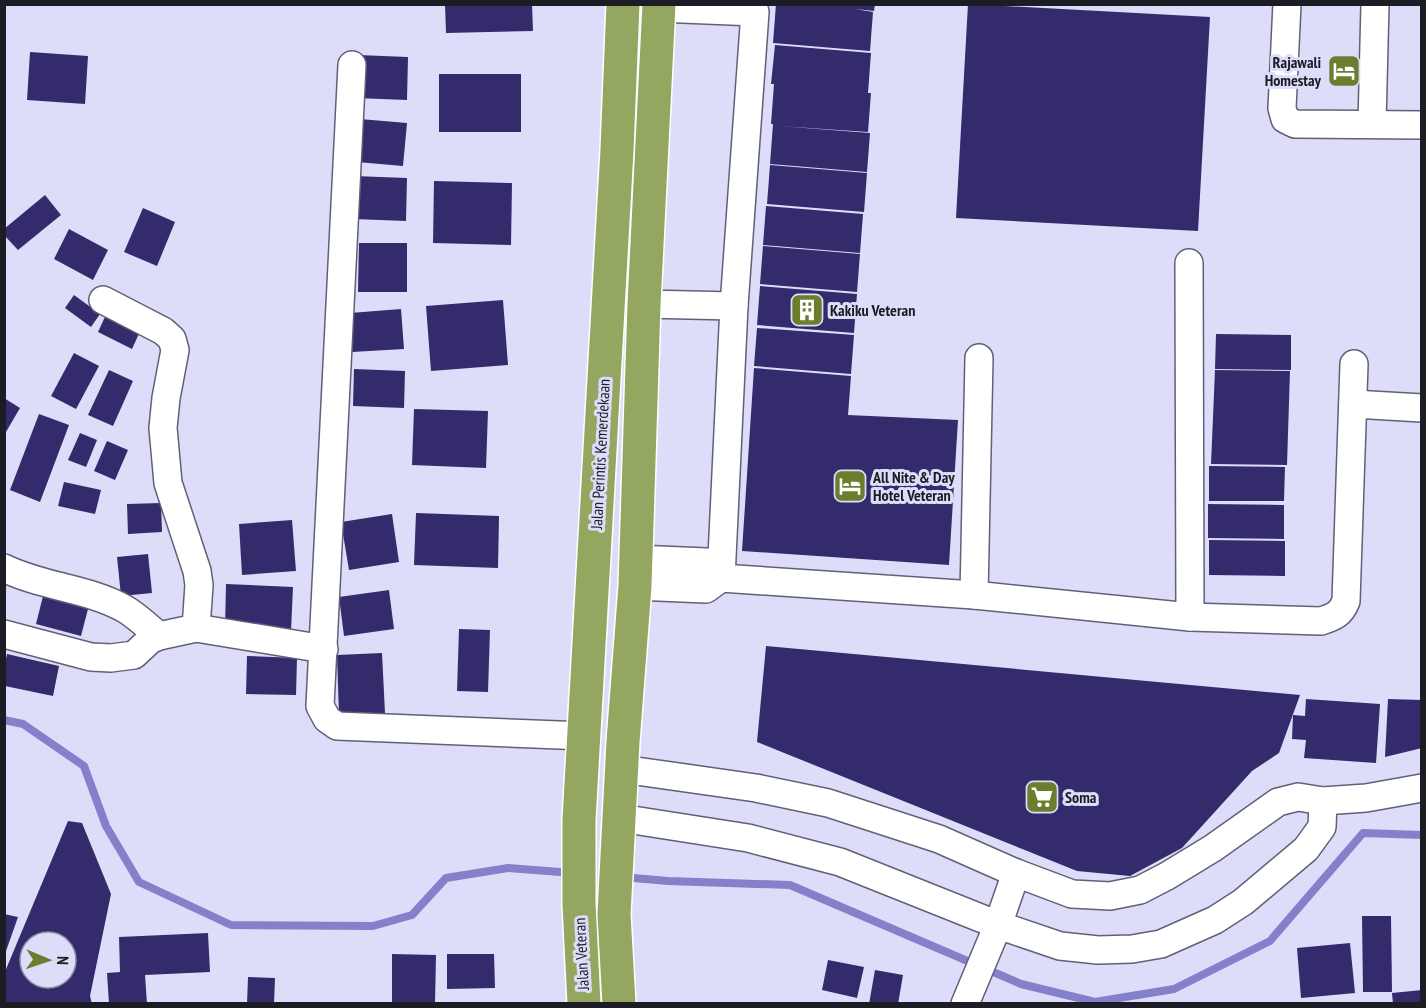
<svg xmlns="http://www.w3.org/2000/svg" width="1426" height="1008" font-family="'PT Sans Narrow',sans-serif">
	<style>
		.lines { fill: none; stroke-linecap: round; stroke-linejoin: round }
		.stream { stroke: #8580ca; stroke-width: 8 }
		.building { fill: #342b6c; fill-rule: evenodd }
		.minor-casing { stroke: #606077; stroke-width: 30 }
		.highway-casing { stroke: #fff; stroke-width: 36 }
		.minor { stroke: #fff; stroke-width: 27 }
		.highway { stroke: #94a761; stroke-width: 33 }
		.labels { text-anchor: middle; stroke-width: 6; stroke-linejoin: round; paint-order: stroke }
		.poi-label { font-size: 16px; font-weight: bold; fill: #1c1c25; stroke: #ddddf9; text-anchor: start }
		.street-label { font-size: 16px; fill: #1c1c25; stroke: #ddddf9 }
	</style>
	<rect width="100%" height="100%" fill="#ddddf9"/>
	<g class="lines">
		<g class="stream">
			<polyline points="4,720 23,724 84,766 106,826 139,882 231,925 373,926 412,915 446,878 508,868 573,873"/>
			<polyline points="622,877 668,881 790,885 1021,984 1095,1002 1174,989 1270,941 1363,833 1422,835"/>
		</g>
	</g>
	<g class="building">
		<polygon points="445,4 532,4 533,31 446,33"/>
		<polygon points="776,4 875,4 874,11 855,9 873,12 870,51 773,43"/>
		<polygon points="968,4 1210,17 1198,231 956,218"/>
		<polygon points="775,45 871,53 868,93 871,93 868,132 779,126 870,133 867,172 770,164 773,124 771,124 774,84 771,84"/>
		<polygon points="30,52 88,56 85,104 27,100"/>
		<polygon points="358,55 408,57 407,100 356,98"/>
		<rect x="439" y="74" width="82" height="58"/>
		<polygon points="360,119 407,123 403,166 357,162"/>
		<polygon points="770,165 867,173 864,212 767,204"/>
		<polygon points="354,176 407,178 406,221 353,219"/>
		<polygon points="434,181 512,183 511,245 433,243"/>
		<polygon points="45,195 61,215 18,250 4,235 4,229"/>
		<polygon points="766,206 863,214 860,253 763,245"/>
		<polygon points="143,208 175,222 157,266 124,252"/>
		<polygon points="69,229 108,250 93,280 54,259"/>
		<polygon points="359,243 407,243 407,292 358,292"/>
		<polygon points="763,246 860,254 857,292 760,284"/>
		<polygon points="760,286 857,294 854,333 757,325"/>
		<polygon points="74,295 100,314 91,327 65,308"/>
		<polygon points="503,300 508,365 431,371 426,306"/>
		<polygon points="109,308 143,325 132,349 98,332"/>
		<polygon points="401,309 404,349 352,352 350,313"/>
		<polygon points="757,328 854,335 851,374 754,366"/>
		<polygon points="1216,334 1291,335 1291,370 1215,369"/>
		<polygon points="74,353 99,366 76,409 51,396"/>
		<polygon points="754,368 851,376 848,415 958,420 949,565 742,551"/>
		<polygon points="354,369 405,371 404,408 353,406"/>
		<polygon points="109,370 133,381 113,426 88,415"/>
		<polygon points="1215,370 1290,371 1287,465 1211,464"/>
		<polygon points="4,398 20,408 6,432 4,431"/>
		<polygon points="414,409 488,411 486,468 412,465"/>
		<polygon points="39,414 69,425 40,502 10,490"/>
		<polygon points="80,433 97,440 86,467 68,460"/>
		<polygon points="107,441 128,450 115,480 94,471"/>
		<polygon points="1209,466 1285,467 1284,501 1209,501"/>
		<polygon points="64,482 101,490 95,514 58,506"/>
		<polygon points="161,503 162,532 128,534 127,504"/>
		<polygon points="1208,504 1284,505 1284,539 1208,538"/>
		<polygon points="416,513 499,516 498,568 414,565"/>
		<polygon points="392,514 399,562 349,570 341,522"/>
		<polygon points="292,520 296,571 242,575 239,524"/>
		<polygon points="1209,540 1285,541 1285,576 1209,575"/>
		<polygon points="148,554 152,593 121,596 117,557"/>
		<polygon points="226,584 293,587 291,631 225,629"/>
		<polygon points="389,590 394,629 344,636 339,597"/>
		<polygon points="43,596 88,609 81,636 36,624"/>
		<polygon points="459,629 490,630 488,692 457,691"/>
		<polygon points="766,646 1300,695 1279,753 1252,771 1182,848 1130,876 1077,871 757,742"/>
		<polygon points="382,653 385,713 339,715 337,655"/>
		<polygon points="7,654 59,666 53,696 5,686 5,664"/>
		<polygon points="247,656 297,658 296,695 246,694"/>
		<polygon points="1306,699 1380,704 1376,763 1304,758 1306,740 1292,739 1293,715 1305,716"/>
		<polygon points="1388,699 1422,700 1422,748 1385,757"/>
		<path d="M68,821l14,2 29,71 -21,102 2,8h-88v-30zM30,942h36v36h-36z"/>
		<polygon points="4,914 18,917 5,954 4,954"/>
		<polygon points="1362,916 1391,916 1392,992 1363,992"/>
		<polygon points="208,933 210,972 145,975 147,1004 109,1004 107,973 120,972 119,937"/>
		<polygon points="1350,943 1355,993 1301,998 1297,948"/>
		<polygon points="392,954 436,955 435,1004 392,1004"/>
		<polygon points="447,954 494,954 495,988 447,989"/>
		<polygon points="828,960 864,967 857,998 822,990"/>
		<polygon points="875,970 903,975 898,1004 869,1004"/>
		<polygon points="248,977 275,978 274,1004 247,1004"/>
		<polygon points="1422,990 1422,1004 1393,1004 1392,993"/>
	</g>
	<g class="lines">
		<g class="minor-casing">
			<g id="minor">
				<polyline points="1287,4 1282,108 1285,119 1295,124 1422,125"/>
				<polyline points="658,8 755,12 734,306 721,578 974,595 1190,617 1189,263"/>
				<polyline points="352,65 320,706 327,719 337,726 585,736"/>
				<polyline points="1372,124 1375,4"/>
				<polyline points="103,300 163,331 172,339 175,350 166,398 163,428 168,483 197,571 199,585 196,628"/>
				<polyline points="644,304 734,306"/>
				<polyline points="1353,404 1422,408"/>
				<path d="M4,568c38,19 84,20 121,41 12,7 23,18 34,27"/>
				<polyline points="635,586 706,589 721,578 706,562 636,559"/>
				<polyline points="974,595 979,358"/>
				<path d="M1190,617l131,4c13,-4 20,-7 25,-20l8,-237"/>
				<polyline points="4,634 91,657 111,658 134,655 150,640 159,636 196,628 324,649"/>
				<polyline points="622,769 756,788 828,803 939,839 1016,873 1072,894 1110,896 1140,890 1167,876 1213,848 1278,802 1298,797 1323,801"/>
				<polyline points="620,818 748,838 840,862 998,925 1060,946 1098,950 1132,949 1161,944 1215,920 1243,902 1306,849 1322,827 1323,801 1366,798 1422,788"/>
				<polyline points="965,1004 998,925 1016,873"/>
			</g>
		</g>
		<g class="highway-casing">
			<g id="highway">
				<polyline points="584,1004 579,904 579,820 617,150 623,4"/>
				<polyline points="619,1004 614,914 623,742 635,586 644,304 659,4"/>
			</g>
		</g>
		<use href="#minor" class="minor"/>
		<use href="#highway" class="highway"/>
	</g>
	<defs>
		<g id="hotel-square" transform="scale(1.725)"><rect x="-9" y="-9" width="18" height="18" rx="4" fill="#6b7e2e" stroke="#ddddf9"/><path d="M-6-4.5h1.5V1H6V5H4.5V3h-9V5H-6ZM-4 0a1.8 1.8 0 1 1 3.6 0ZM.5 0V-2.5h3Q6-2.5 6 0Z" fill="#fff"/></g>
		<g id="building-square" transform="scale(1.725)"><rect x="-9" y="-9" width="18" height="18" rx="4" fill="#6b7e2e" stroke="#ddddf9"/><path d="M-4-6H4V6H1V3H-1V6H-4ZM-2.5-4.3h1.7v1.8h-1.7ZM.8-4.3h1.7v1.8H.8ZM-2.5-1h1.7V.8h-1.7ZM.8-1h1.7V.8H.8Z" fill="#fff"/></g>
		<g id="supermarket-square" transform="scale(1.725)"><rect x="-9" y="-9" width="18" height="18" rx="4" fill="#6b7e2e" stroke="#ddddf9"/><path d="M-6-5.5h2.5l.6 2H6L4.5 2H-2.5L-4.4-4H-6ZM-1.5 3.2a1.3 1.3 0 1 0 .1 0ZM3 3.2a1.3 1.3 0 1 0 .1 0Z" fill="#fff"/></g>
	</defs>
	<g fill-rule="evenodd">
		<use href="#hotel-square" x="1344" y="71"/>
		<use href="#building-square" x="807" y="310"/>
		<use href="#hotel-square" x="850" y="486"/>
		<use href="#supermarket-square" x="1042" y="797"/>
	</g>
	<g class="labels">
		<g class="poi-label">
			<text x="1321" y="68" text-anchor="end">Rajawali<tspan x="1321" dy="18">Homestay</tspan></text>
			<text x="830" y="316">Kakiku Veteran</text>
			<text x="873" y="483">All Nite &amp; Day<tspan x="873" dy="18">Hotel Veteran</tspan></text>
			<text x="1065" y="803">Soma</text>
		</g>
		<g class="street-label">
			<text transform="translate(600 454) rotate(-87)" y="6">Jalan Perintis Kemerdekaan</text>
			<text transform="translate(581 954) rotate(-93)" y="6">Jalan Veteran</text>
		</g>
	</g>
	<rect width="1426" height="1008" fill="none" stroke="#1c1c25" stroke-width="12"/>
	<g transform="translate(48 960) rotate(92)"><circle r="28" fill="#ddddf9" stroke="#9090a4" stroke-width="1.5"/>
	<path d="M0-4.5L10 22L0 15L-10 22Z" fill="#6b7e2e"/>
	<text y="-9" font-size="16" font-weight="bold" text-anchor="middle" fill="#1c1c25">N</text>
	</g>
</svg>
